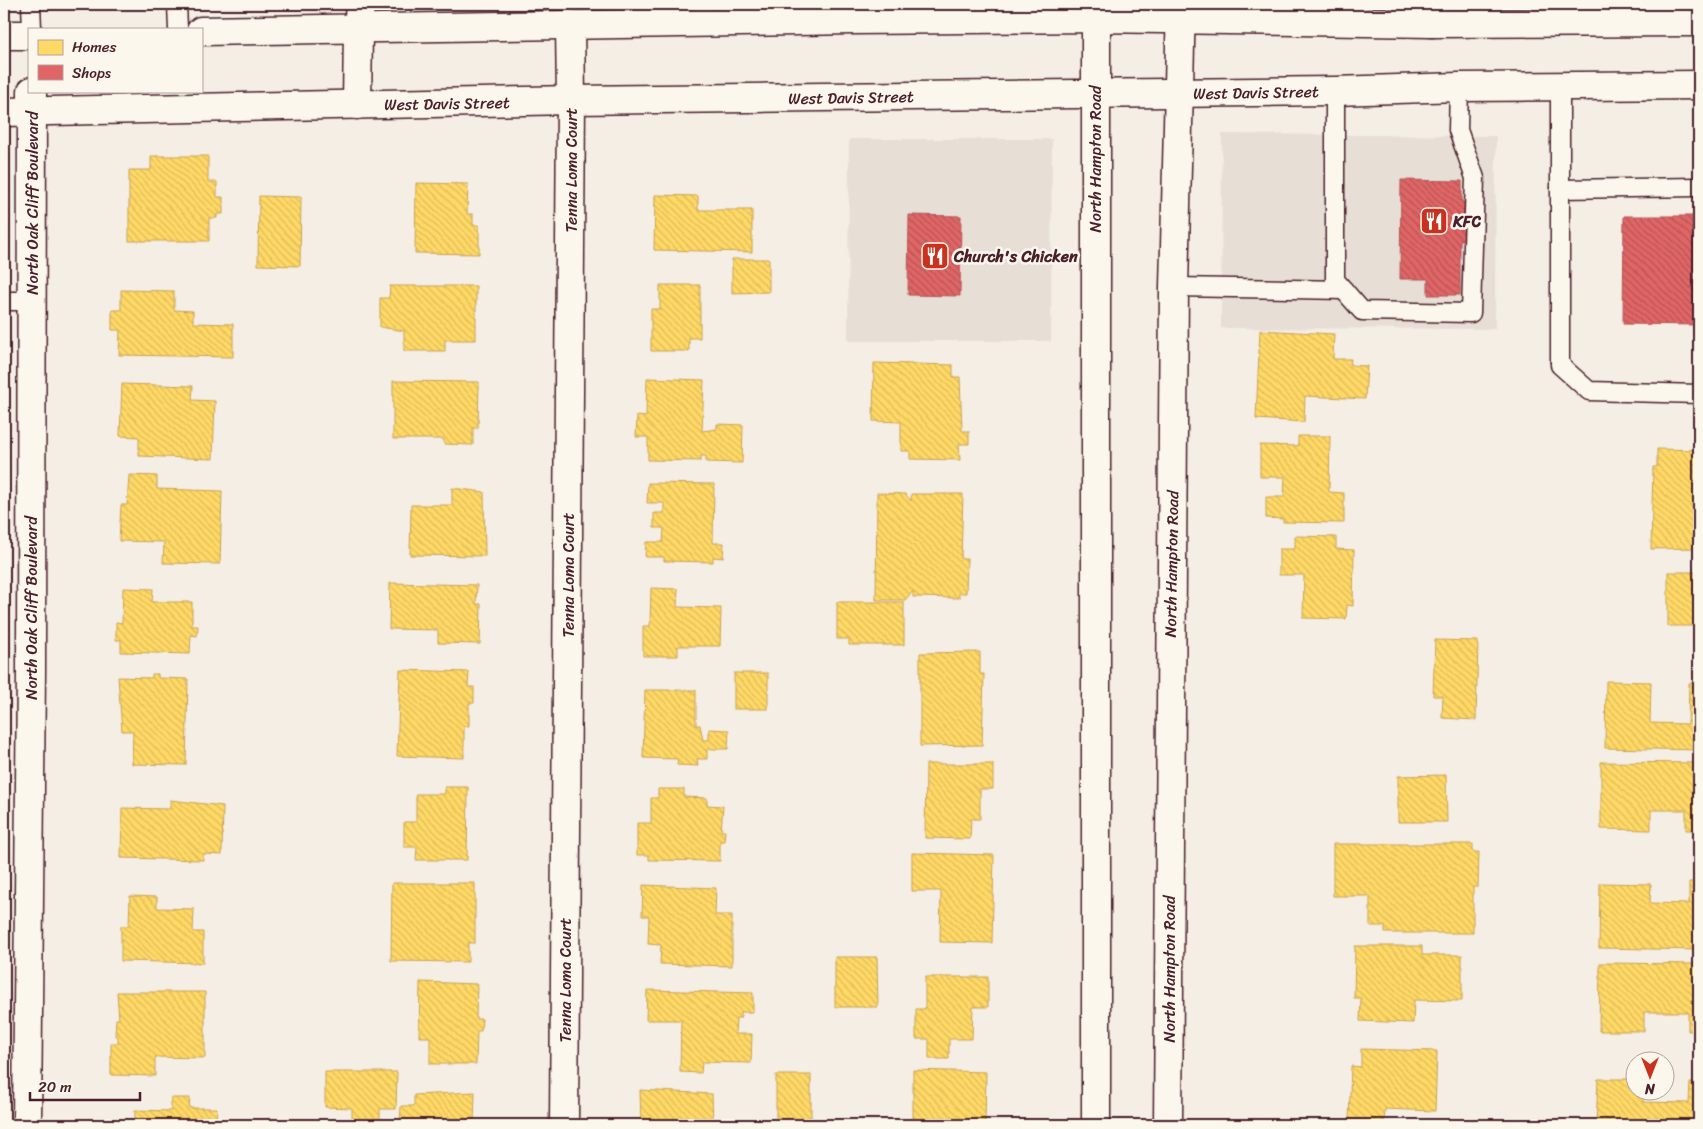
<svg xmlns="http://www.w3.org/2000/svg" width="1703" height="1129" font-family="Sriracha,sans-serif">
	<style>
		.built { fill: #e7dfd6 }
		.homes { fill: url(#homes-back-hatch); stroke: #c9a154 }
		.shops { fill: url(#shops-back-hatch); stroke: #b35154 }
		.lines { fill: none; stroke-linecap: round; stroke-linejoin: round }
		.lane-casing { stroke: #4a1f2b; stroke-width: 21 }
		.street-casing { stroke: #4a1f2b; stroke-width: 31 }
		.secondary-casing { stroke: #4a1f2b; stroke-width: 31 }
		.lane { stroke: #fbf7ec; stroke-width: 18 }
		.street { stroke: #fbf7ec; stroke-width: 28 }
		.secondary { stroke: #fbf7ec; stroke-width: 28 }
		.labels { text-anchor: middle; stroke-width: 5; stroke-linejoin: round; paint-order: stroke }
		.street-label { font-size: 16px; fill: #4a1f2b; stroke: #fbf7ec }
		.poi-label { font-size: 16px; font-weight: bold; fill: #4a1f2b; stroke: #fbf7ec; text-anchor: start }
	</style>
	<defs>
		<pattern id="homes-back-hatch" width="6" height="6" patternUnits="userSpaceOnUse" patternTransform="scale(1.25)"><rect width="6" height="6" fill="#ffd966"/><path d="M-1 5l2 2M0 0l6 6M5-1l2 2" fill="none" stroke="#dcba59"/></pattern>
		<pattern id="shops-back-hatch" width="6" height="6" patternUnits="userSpaceOnUse" patternTransform="scale(1.25)"><rect width="6" height="6" fill="#e06666"/><path d="M-1 5l2 2M0 0l6 6M5-1l2 2" fill="none" stroke="#b85354"/></pattern>
	</defs>
	<rect width="100%" height="100%" fill="#f4eee4"/>
	<filter id="ink" filterUnits="userSpaceOnUse"><feTurbulence type="fractalNoise" baseFrequency=".02" numOctaves="2"/><feDisplacementMap in="SourceGraphic" scale="10" xChannelSelector="R" yChannelSelector="G"/><feConvolveMatrix kernelMatrix="1 2 1 2 8 2 1 2 1" color-interpolation-filters="sRGB"/></filter>
	<g filter="url(#ink)">
		<g class="built">
			<polygon points="1222,134 1496,136 1495,329 1221,328"/>
			<polygon points="849,139 1052,139 1051,341 848,341"/>
		</g>
		<g class="homes">
			<polygon points="151,156 208,156 208,182 217,182 217,197 223,197 223,214 217,214 217,218 209,218 209,241 129,241 129,170 151,170"/>
			<polygon points="416,183 468,184 467,214 473,214 473,225 479,225 479,254 415,253"/>
			<polygon points="655,195 698,196 698,210 752,210 752,252 654,250"/>
			<polygon points="259,196 301,197 300,266 258,265"/>
			<polygon points="732,259 769,259 769,292 732,293"/>
			<polygon points="660,285 700,285 700,338 689,338 689,351 651,351 651,309 660,309"/>
			<polygon points="390,286 476,286 476,340 445,340 445,351 404,351 404,331 380,327 380,298 389,298"/>
			<polygon points="121,290 174,291 174,310 193,311 193,323 233,324 233,357 119,355 120,330 112,330 112,310 121,310"/>
			<polygon points="1260,330 1334,334 1333,359 1351,359 1350,365 1367,366 1365,399 1305,396 1304,422 1256,419"/>
			<polygon points="874,363 953,365 953,377 960,377 962,431 969,431 969,444 959,444 960,460 910,459 910,451 901,451 901,422 873,421"/>
			<polygon points="647,378 704,380 702,431 717,429 717,424 743,425 742,463 706,462 706,456 701,456 701,461 648,460 648,437 636,437 637,416 646,417"/>
			<polygon points="393,381 479,382 478,428 473,428 473,445 444,444 444,439 393,439"/>
			<polygon points="122,384 193,386 192,400 215,401 213,459 139,456 139,437 120,436"/>
			<polygon points="1298,436 1330,436 1329,492 1344,493 1344,523 1283,522 1283,519 1266,518 1266,497 1284,497 1285,477 1260,477 1260,445 1298,446"/>
			<polygon points="1657,449 1699,450 1699,548 1651,549 1653,467 1657,467"/>
			<polygon points="129,475 157,476 157,489 222,491 220,564 163,563 164,542 119,541 121,505 127,505"/>
			<polygon points="648,483 714,484 713,543 724,543 723,558 713,557 713,562 664,561 664,557 645,557 646,542 663,542 664,528 654,528 654,513 664,513 664,503 647,503"/>
			<polygon points="452,488 484,492 485,556 410,555 411,505 452,505"/>
			<polygon points="877,493 905,494 911,501 911,494 963,494 961,559 967,559 966,593 959,593 959,598 913,597 913,591 905,600 876,600"/>
			<polygon points="1295,536 1336,537 1336,549 1354,550 1353,606 1347,605 1346,619 1303,618 1304,575 1279,575 1279,549 1295,549"/>
			<rect x="1668" y="572" width="31" height="54"/>
			<polygon points="390,583 477,585 476,604 481,604 480,644 438,643 438,630 389,629"/>
			<polygon points="123,588 153,589 152,602 192,602 192,626 198,626 197,636 191,635 190,654 121,652 121,640 116,640 116,622 122,623"/>
			<polygon points="651,588 678,589 677,607 721,608 720,646 678,646 678,656 643,656 643,626 650,626"/>
			<polygon points="837,602 904,602 904,645 849,645 849,639 837,639"/>
			<polygon points="1435,640 1478,641 1476,720 1442,718 1443,696 1433,696"/>
			<polygon points="980,652 980,674 984,674 982,745 920,746 920,653"/>
			<polygon points="400,670 469,672 468,687 474,687 474,703 469,703 469,726 464,726 464,758 397,756"/>
			<rect x="734" y="673" width="34" height="36"/>
			<polygon points="152,674 158,674 158,678 188,679 186,765 132,764 133,731 122,731 118,677 152,678"/>
			<polygon points="1606,681 1651,682 1650,723 1688,724 1689,683 1699,683 1699,750 1605,748"/>
			<polygon points="645,690 696,690 696,725 700,725 703,740 709,740 709,729 729,730 728,749 707,749 707,759 697,759 698,766 677,765 678,759 643,758"/>
			<polygon points="1601,762 1699,763 1699,830 1686,830 1686,810 1651,810 1651,830 1601,829"/>
			<polygon points="926,764 993,764 993,789 980,789 980,819 971,819 970,839 925,838"/>
			<polygon points="1446,775 1447,822 1398,822 1398,776"/>
			<polygon points="445,787 468,787 467,860 416,860 417,847 404,847 404,822 416,822 416,794 445,794"/>
			<polygon points="658,789 684,789 684,797 707,798 707,805 723,806 721,831 725,831 724,841 720,841 720,861 649,860 649,855 637,855 637,823 651,823 651,798 658,798"/>
			<polygon points="170,800 223,806 222,855 203,854 203,860 121,858 122,808 170,809"/>
			<polygon points="1333,844 1473,844 1473,852 1479,852 1478,887 1473,887 1473,933 1385,933 1385,926 1370,926 1370,896 1333,896"/>
			<polygon points="912,853 994,855 992,943 940,942 941,891 912,891"/>
			<polygon points="1689,882 1699,882 1699,950 1599,948 1600,883 1651,884 1650,903 1689,904"/>
			<polygon points="392,883 475,883 475,943 468,943 468,962 391,961"/>
			<polygon points="643,885 716,888 715,915 732,915 732,966 660,964 661,945 648,944 649,916 642,916"/>
			<polygon points="130,896 157,897 157,908 194,909 193,932 203,932 203,963 121,961 121,926 129,925"/>
			<polygon points="1355,946 1422,946 1422,955 1462,955 1462,1001 1414,1000 1413,1023 1360,1021 1361,998 1354,998"/>
			<polygon points="835,957 877,957 878,1007 835,1007"/>
			<polygon points="1600,963 1699,964 1699,1031 1688,1031 1688,1012 1644,1012 1644,1031 1599,1031"/>
			<polygon points="925,977 988,977 988,1007 973,1007 972,1039 949,1039 949,1059 929,1059 929,1039 916,1039 916,1009 925,1009"/>
			<polygon points="420,982 477,984 476,1019 482,1019 481,1031 477,1031 476,1064 430,1064 430,1037 419,1037"/>
			<polygon points="647,990 753,993 753,1012 741,1012 741,1018 736,1018 735,1034 752,1034 751,1063 702,1062 701,1073 680,1072 681,1020 646,1020"/>
			<polygon points="117,992 205,992 205,1058 155,1057 155,1076 111,1075 111,1043 118,1043 118,1036 115,1036 116,1019 119,1019"/>
			<polygon points="1361,1049 1437,1051 1435,1111 1385,1109 1384,1123 1349,1122 1351,1066 1361,1067"/>
			<polygon points="913,1070 986,1072 985,1125 913,1125"/>
			<polygon points="325,1072 397,1072 396,1109 380,1109 380,1125 352,1125 352,1108 325,1107"/>
			<rect x="776" y="1075" width="35" height="50"/>
			<polygon points="1598,1079 1636,1079 1636,1092 1644,1092 1643,1102 1689,1103 1690,1083 1699,1083 1699,1125 1596,1125"/>
			<polygon points="640,1090 712,1094 713,1125 637,1125 641,1125"/>
			<polygon points="475,1092 474,1125 400,1125 401,1106 414,1106 414,1095"/>
			<polygon points="171,1098 190,1098 189,1108 217,1108 216,1125 135,1125 135,1110 171,1111"/>
		</g>
		<g class="shops">
			<polygon points="1401,180 1462,181 1462,202 1467,202 1467,240 1460,240 1460,295 1428,295 1428,279 1400,279"/>
			<polygon points="909,215 961,216 960,296 908,295"/>
			<polygon points="1624,216 1699,216 1699,325 1623,324"/>
		</g>
		<g class="lines">
			<g class="lane-casing">
				<g id="lane">
					<polyline points="31,4 32,29"/>
					<polyline points="177,4 178,29"/>
					<polyline points="702,4 702,22"/>
					<polyline points="1560,86 1560,365 1589,391 1699,394"/>
					<polyline points="1335,91 1335,280 1362,311 1471,313 1475,178 1458,130 1459,87"/>
					<polyline points="1560,189 1699,187"/>
					<polyline points="1174,287 1344,290"/>
					<polyline points="4,301 32,301"/>
				</g>
			</g>
			<g class="street-casing">
				<g id="street">
					<polyline points="1432,23 1432,4"/>
					<polyline points="357,105 358,29 360,4"/>
					<polyline points="27,1125 31,671 32,91"/>
					<polyline points="564,1125 571,100 570,24"/>
				</g>
			</g>
			<g class="secondary-casing">
				<g id="secondary">
					<polyline points="1096,4 1096,1125"/>
					<polyline points="201,31 853,20 1095,18 1432,23 1699,22"/>
					<polyline points="4,35 29,35"/>
					<polyline points="4,112 571,100 1335,91 1459,87 1699,85"/>
					<polyline points="1168,1125 1174,287 1181,4"/>
				</g>
			</g>
			<use href="#lane" class="lane"/>
			<use href="#street" class="street"/>
			<use href="#secondary" class="secondary"/>
		</g>
	</g>
	<defs>
		<g id="restaurant-square" transform="scale(1.4375)"><rect x="-9" y="-9" width="18" height="18" rx="4" fill="#c8321e" stroke="#fbf7ec"/><path d="M-5-6h1v4h1v-4h1v4h1v-4h1v5L-1.5 .5V6h-2V.5L-5-1ZM5-6V6H3V1.5H1.5Q1.5-4 5-6Z" fill="#fff"/></g>
	</defs>
	<g fill-rule="evenodd">
		<use href="#restaurant-square" x="1434" y="221"/>
		<use href="#restaurant-square" x="935" y="256"/>
	</g>
	<g class="labels">
		<g class="street-label">
			<text transform="translate(1256 92) rotate(-1)" y="6">West Davis Street</text>
			<text transform="translate(851 97) rotate(-1)" y="6">West Davis Street</text>
			<text transform="translate(447 103) rotate(-1)" y="6">West Davis Street</text>
			<text transform="translate(1095 159) rotate(-90)" y="6">North Hampton Road</text>
			<text transform="translate(571 170) rotate(-90)" y="6">Tenna Loma Court</text>
			<text transform="translate(32 203) rotate(-90)" y="6">North Oak Cliff Boulevard</text>
			<text transform="translate(1171 564) rotate(-89)" y="6">North Hampton Road</text>
			<text transform="translate(568 575) rotate(-90)" y="6">Tenna Loma Court</text>
			<text transform="translate(31 608) rotate(-90)" y="6">North Oak Cliff Boulevard</text>
			<text transform="translate(1169 969) rotate(-90)" y="6">North Hampton Road</text>
			<text transform="translate(565 980) rotate(-90)" y="6">Tenna Loma Court</text>
		</g>
		<g class="poi-label">
			<text x="1453" y="227">KFC</text>
			<text x="954" y="262">Church's Chicken</text>
		</g>
	</g>
	<rect width="1703" height="1129" fill="none" stroke="#fbf7ec" stroke-width="20"/>
	<rect x="10" y="10" width="1683" height="1109" fill="none" stroke="#4a1f2b" stroke-width="2" filter="url(#ink)"/>
	<rect x="28" y="28" width="175" height="65" fill="#fbf7ec" stroke="#b4a19f"/>
	<rect x="38" y="40" width="25" height="15" fill="#ffd966" stroke="#b4a19f"/>
	<text x="72" y="52" font-size="15" fill="#4a1f2b">Homes</text>
	<rect x="38" y="65" width="25" height="15" fill="#e06666" stroke="#b4a19f"/>
	<text x="72" y="78" font-size="15" fill="#4a1f2b">Shops</text>
	<g transform="translate(1650 1076) rotate(180)"><circle r="24" fill="#fbf7ec" stroke="#b4a19f"/>
	<path d="M0-4L9 19L0 12L-9 19Z" fill="#c8321e"/>
	<text y="-8" font-size="14" font-weight="bold" text-anchor="middle" fill="#4a1f2b">N</text>
	</g>
	<path d="M30 1092v8h110v-8" fill="none" stroke="#4a1f2b" stroke-width="2.5"/>
	<text x="38" y="1092" font-size="15" fill="#4a1f2b" stroke="#fbf7ec" stroke-width="4" paint-order="stroke">20 m</text>
</svg>
